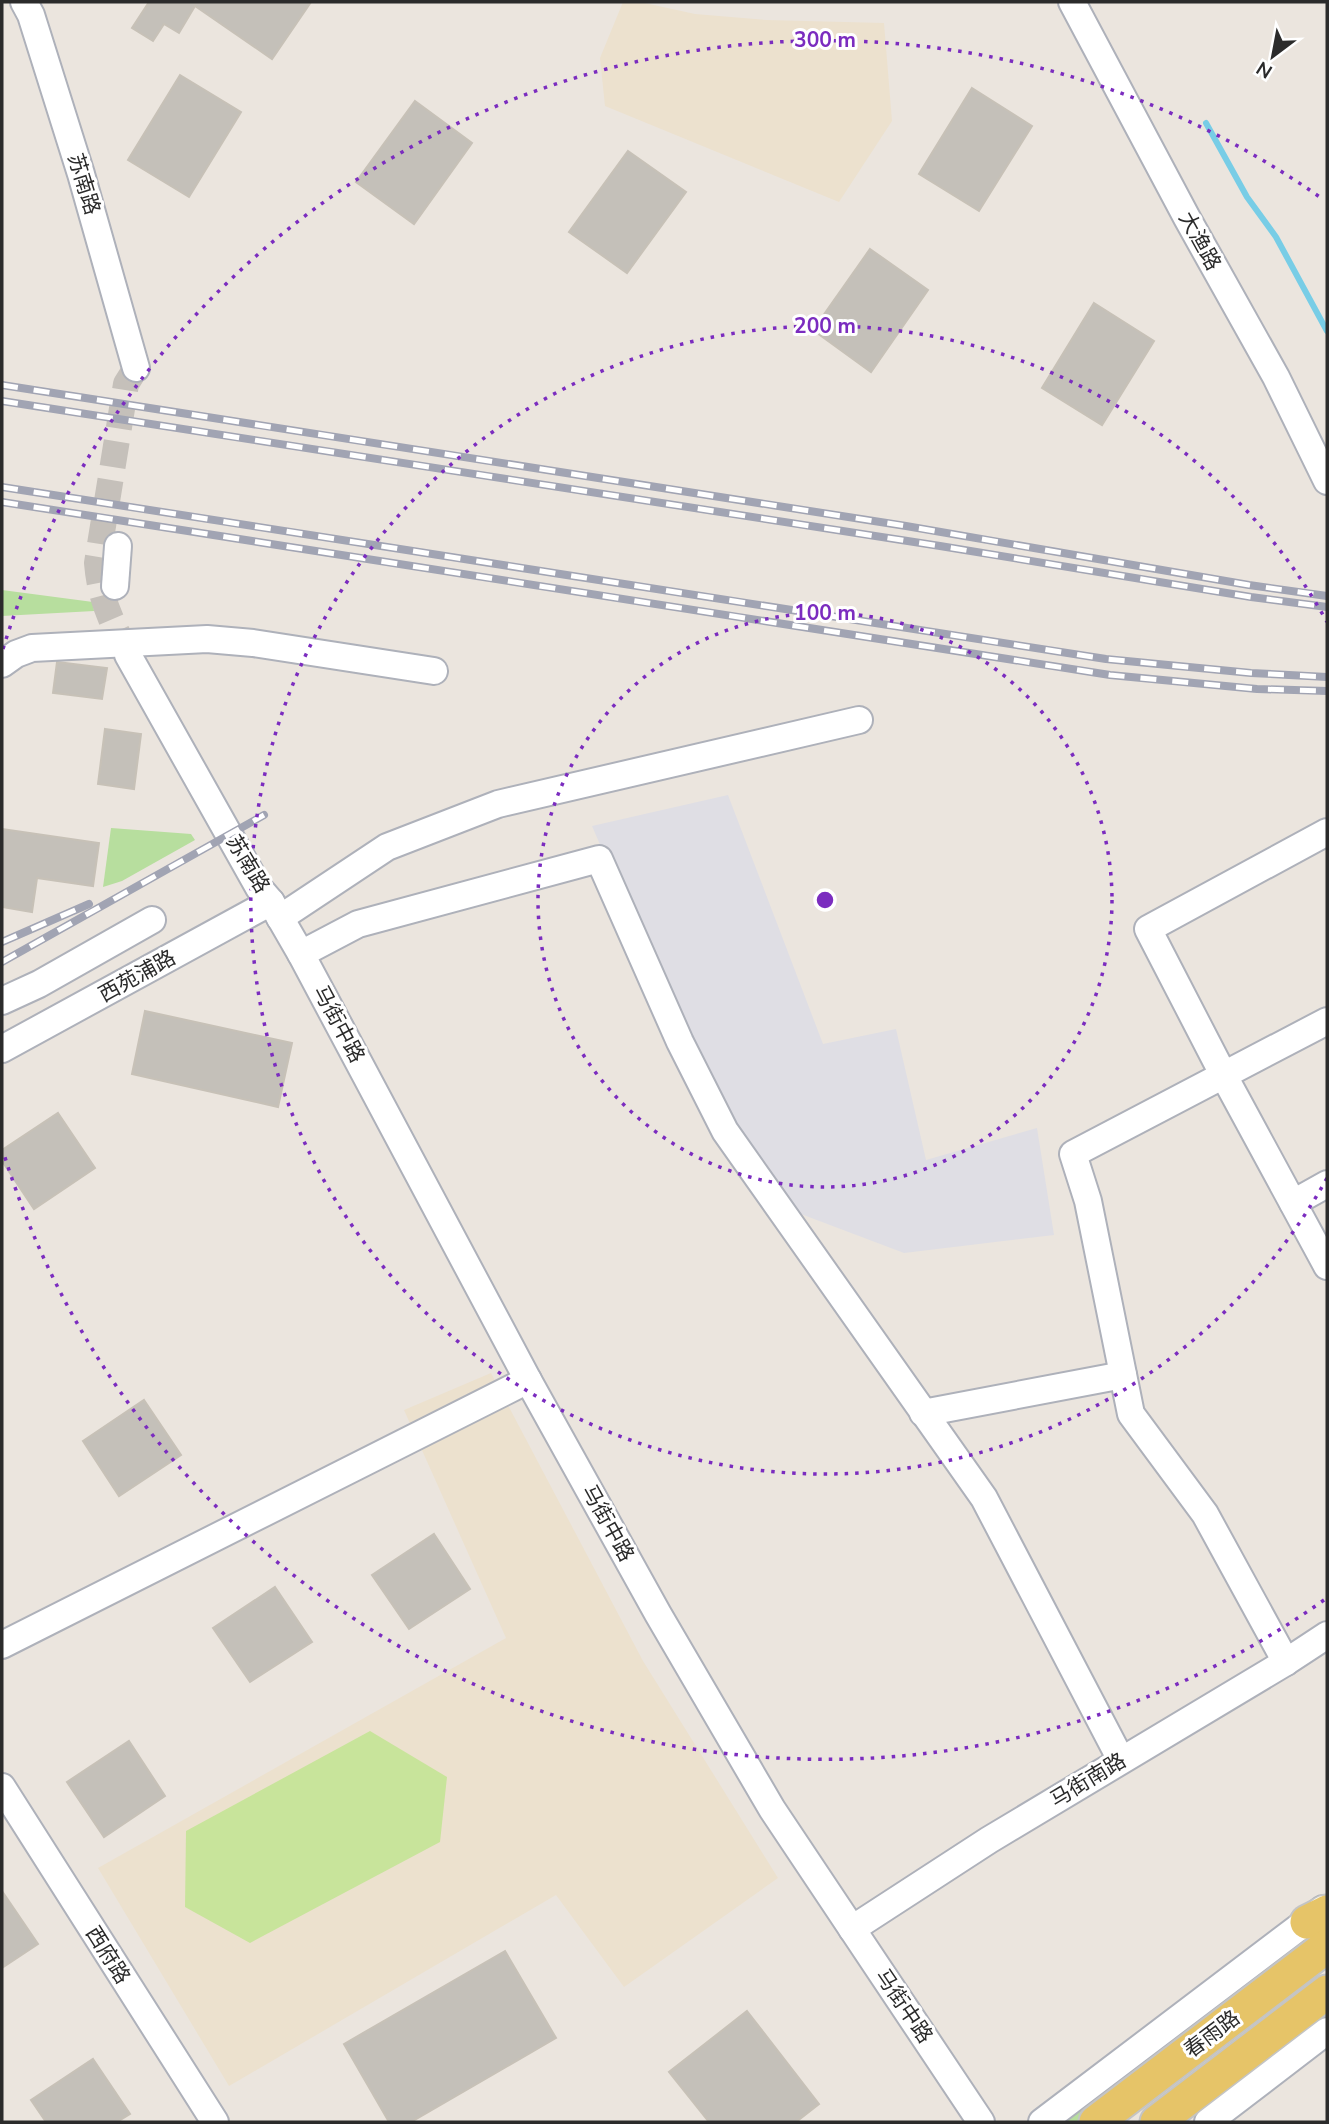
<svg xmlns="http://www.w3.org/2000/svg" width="1329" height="2124" font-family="'Nunito Sans','Noto Sans SC',sans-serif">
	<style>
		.industrial { fill: #dfdee4 }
		.education { fill: #ece1ce }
		.green { fill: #b7de9e }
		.pitch { fill: #c8e49b }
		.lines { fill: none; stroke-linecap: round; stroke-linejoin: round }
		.stream { stroke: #78cde6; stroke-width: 6 }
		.building { fill: #c4c0b9; stroke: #c7c1b7; stroke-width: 2 }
		.minor-tunnel { stroke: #c5c0ba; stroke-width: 26; stroke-dasharray: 26 13; stroke-linecap: butt }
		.minor-casing { stroke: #aeb1ba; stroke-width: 30 }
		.major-casing { stroke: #c4c4c4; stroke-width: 37 }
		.minor { stroke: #fff; stroke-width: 26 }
		.major { stroke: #e6c468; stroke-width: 33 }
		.rail-casing { stroke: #a1a4b3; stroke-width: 8 }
		.rail { stroke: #fff; stroke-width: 5; stroke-dasharray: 16; stroke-linecap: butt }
		.ring { fill: none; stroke: #7b2cbf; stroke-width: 3.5; stroke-dasharray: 3.5 7 }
		.labels { text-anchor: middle; stroke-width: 6; stroke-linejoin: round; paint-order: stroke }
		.street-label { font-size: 21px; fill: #2b2b2b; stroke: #fff }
		.centre { fill: #7b2cbf; stroke: #fff; stroke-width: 3.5 }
		.ring-label { font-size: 21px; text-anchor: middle; font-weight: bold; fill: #7b2cbf; stroke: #fff; stroke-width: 6; stroke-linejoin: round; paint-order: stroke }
	</style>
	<rect width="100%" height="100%" fill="#ebe5de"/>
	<polygon class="industrial" points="728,795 823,1044 896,1029 926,1160 1037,1128 1054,1235 904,1253 793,1211 728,1116 668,1002 592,826"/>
	<g class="education">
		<polygon points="623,2 640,2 695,14 766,20 884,23 892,121 839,202 605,106 600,58"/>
		<polygon points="491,1373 643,1661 778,1878 624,1987 556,1895 229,2086 98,1868 506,1638 404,1410"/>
	</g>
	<g class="green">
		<polygon points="2,590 93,602 94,611 2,616"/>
		<polygon points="111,828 191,834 195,840 122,881 103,887"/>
		<polygon points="1325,1932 1082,2122 1066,2122 1281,1956"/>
	</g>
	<polygon class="pitch" points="370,1731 447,1777 440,1842 250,1943 185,1907 186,1831"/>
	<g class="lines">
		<polyline class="stream" points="1206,123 1247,197 1276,237 1327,331"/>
	</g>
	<g class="building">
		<polygon points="149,2 311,2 272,59 195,6 179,33 164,24 153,41 132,28"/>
		<polygon points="180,75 241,112 189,197 128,160"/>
		<polygon points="972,88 1032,126 979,211 919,174"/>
		<polygon points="415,101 472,143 414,224 356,182"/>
		<polygon points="628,151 686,192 627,273 569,232"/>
		<polygon points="870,249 928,290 871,372 813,330"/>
		<polygon points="1094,303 1154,341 1102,425 1042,388"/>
		<polygon points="57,662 107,668 102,699 53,693"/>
		<polygon points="105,729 141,734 134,789 98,784"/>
		<polygon points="2,829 99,843 93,886 37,878 32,912 2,907"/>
		<polygon points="145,1011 292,1043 278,1107 132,1074"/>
		<polygon points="58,1113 95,1168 34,1209 2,1161 2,1150"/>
		<polygon points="144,1400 181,1455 119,1496 83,1441"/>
		<polygon points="434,1534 470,1589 409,1629 372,1575"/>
		<polygon points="275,1587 312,1642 250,1682 213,1628"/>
		<polygon points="129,1741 165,1796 104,1837 67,1782"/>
		<polygon points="2,1891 38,1944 2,1968"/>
		<polygon points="505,1951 556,2038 411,2122 389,2122 344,2044"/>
		<polygon points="747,2011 819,2104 796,2122 709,2122 669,2072"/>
		<polygon points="93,2059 130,2114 117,2122 46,2122 31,2100"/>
	</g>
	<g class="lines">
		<path class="minor-tunnel" d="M128,655c-16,-33 -28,-55 -31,-92l29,-179 10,-16"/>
		<g class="minor-casing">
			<g id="minor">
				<polyline points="24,2 31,15 81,174 136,368"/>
				<polyline points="1072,2 1187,218 1276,377 1327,481"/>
				<polyline points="115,586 118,546"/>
				<polyline points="128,655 259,888 271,902 301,954 528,1380 658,1614 772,1809 981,2122"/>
				<polyline points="2,664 16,654 32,648 207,639 253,643 434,671"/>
				<polyline points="1327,832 1148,929 1224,1076 1327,1266"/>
				<polyline points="280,918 387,847 498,804 859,720"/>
				<polyline points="301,954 358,924 599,859 680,1042 725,1131 984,1498 1121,1760"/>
				<polyline points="2,1001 39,984 152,920"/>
				<polyline points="2,1049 271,902"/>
				<polyline points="1293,1203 1327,1184"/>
				<polyline points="923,1413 1123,1375"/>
				<polyline points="2,1645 528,1380"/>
				<polyline points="1286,1662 1205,1514 1131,1414 1088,1201 1073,1154 1327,1021"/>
				<polyline points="2,1787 215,2122"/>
				<polyline points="852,1929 989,1840 1286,1662 1327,1635"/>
				<polyline points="1042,2122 1323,1909"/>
				<polyline points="1208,2122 1327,2031"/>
			</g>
		</g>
		<g class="major-casing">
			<g id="major">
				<polyline points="1307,1922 1327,1912"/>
				<polyline points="1096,2122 1327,1946"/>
				<polyline points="1157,2122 1327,1992"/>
			</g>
		</g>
		<use href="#minor" class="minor"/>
		<use href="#major" class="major"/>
		<g class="rail-casing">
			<g id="rail">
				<polyline points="2,385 906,526 1249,585 1327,596"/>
				<polyline points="2,401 940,546 1251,597 1327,607"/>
				<polyline points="2,487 1106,659 1251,673 1327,677"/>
				<polyline points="2,502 1110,675 1257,689 1327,691"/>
				<polyline points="2,942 89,904"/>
				<polyline points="2,962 264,815"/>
			</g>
		</g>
		<use href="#rail" class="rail"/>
	</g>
	<g class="ring">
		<circle cx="825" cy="900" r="287"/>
		<path d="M1327 1178A574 574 0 1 1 1327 622"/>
		<path d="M1324 1600A860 860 0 0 1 3 1151M3 649A860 860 0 0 1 1324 200"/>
	</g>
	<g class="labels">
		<g class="street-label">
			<text transform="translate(84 184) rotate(73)" y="7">苏南路</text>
			<text transform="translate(1200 241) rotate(61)" y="7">大渔路</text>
			<text transform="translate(248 864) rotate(59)" y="7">苏南路</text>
			<text transform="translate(137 976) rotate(-29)" y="7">西苑浦路</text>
			<text transform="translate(339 1024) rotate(62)" y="7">马街中路</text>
			<text transform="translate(608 1523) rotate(61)" y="7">马街中路</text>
			<text transform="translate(1088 1780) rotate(-31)" y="7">马街南路</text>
			<text transform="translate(108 1955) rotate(58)" y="7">西府路</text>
			<text transform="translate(904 2006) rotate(56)" y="7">马街中路</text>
			<text transform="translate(1212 2034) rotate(-37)" y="7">春雨路</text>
		</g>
	</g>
	<circle cx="825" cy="900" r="10" class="centre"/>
	<g class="ring-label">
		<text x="825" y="47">300 m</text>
		<text x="825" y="333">200 m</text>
		<text x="825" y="620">100 m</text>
	</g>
	<rect width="1329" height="2124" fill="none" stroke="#2b2b2b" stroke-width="7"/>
	<g transform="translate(1273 56) rotate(212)" stroke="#ffffff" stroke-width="5" paint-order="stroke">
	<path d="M0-5L12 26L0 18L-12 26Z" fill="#2b2b2b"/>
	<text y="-10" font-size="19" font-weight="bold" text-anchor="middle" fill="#2b2b2b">N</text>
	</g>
</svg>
